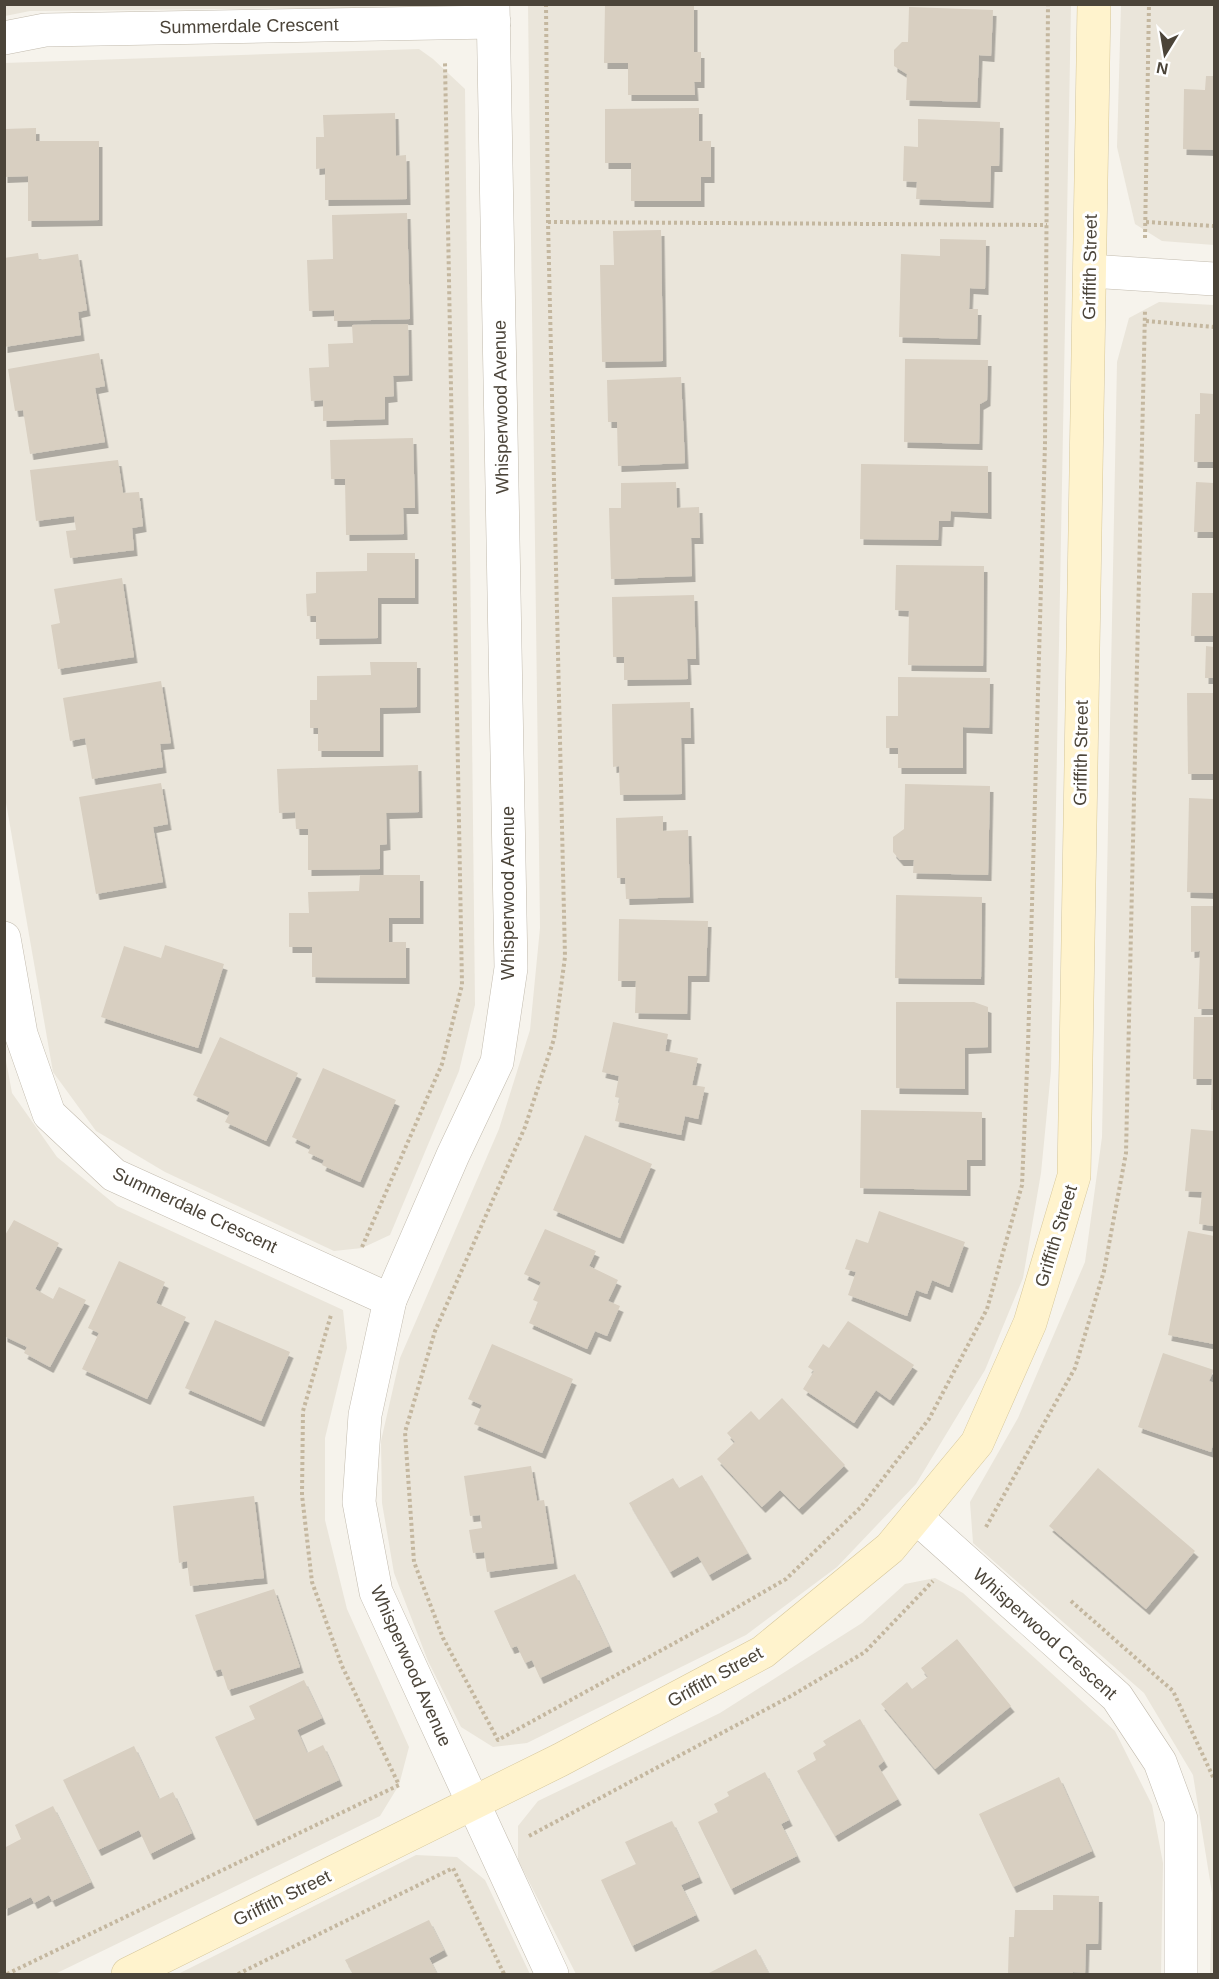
<svg xmlns="http://www.w3.org/2000/svg" width="1219" height="1979" font-family="Arial,sans-serif">
	<style>
		.residential { fill: #eae5da }
		.building { fill: #d8cfc1; filter: url(#shadow) }
		.lines { fill: none; stroke-linecap: round; stroke-linejoin: round }
		.street-casing { stroke: #c2bbae; stroke-width: 34 }
		.secondary-casing { stroke: #d6c79b; stroke-width: 34 }
		.path { stroke: #c4b79f; stroke-width: 4; stroke-dasharray: 3 3; stroke-linecap: butt }
		.street { stroke: #fff; stroke-width: 33 }
		.secondary { stroke: #fff3cd; stroke-width: 33 }
		.labels { text-anchor: middle; stroke-width: 6; stroke-linejoin: round; paint-order: stroke }
		.street-label { font-size: 18px; fill: #4b4439; stroke: #fff }
	</style>
	<defs>
		<filter id="shadow"><feDropShadow dx="3.5" dy="6" stdDeviation="0" flood-color="#0004"/></filter>
	</defs>
	<rect width="100%" height="100%" fill="#f6f3ec"/>
	<g class="residential">
		<polygon points="5,4 432,5 429,7 30,11 5,16"/>
		<polygon points="528,5 1071,5 1051,1071 1041,1173 1023,1278 985,1370 916,1484 837,1567 746,1635 527,1743 493,1747 461,1727 428,1661 394,1573 382,1503 381,1441 400,1358 499,1129 530,1030 540,928"/>
		<polygon points="1121,5 1214,5 1214,245 1162,241 1135,224 1117,147"/>
		<polygon points="419,49 433,59 465,89 475,1005 459,1071 390,1235 362,1248 334,1251 165,1172 96,1131 53,1072 5,797 4,63"/>
		<polygon points="1159,302 1214,305 1214,1974 1210,1974 1212,1893 1193,1775 1144,1693 973,1543 970,1502 1018,1418 1085,1262 1102,1137 1117,362 1129,318"/>
		<polygon points="4,1050 12,1093 57,1157 117,1206 343,1310 347,1348 325,1438 325,1520 347,1609 409,1747 399,1785 380,1816 55,1974 5,1974"/>
		<polygon points="935,1578 963,1593 1115,1731 1152,1805 1163,1863 1161,1974 576,1974 518,1860 518,1826 538,1801 720,1713 862,1623 905,1584"/>
		<polygon points="416,1855 457,1857 485,1880 530,1974 178,1974"/>
	</g>
	<g class="building">
		<polygon points="605,4 694,4 694,52 701,52 701,82 694,82 695,95 628,95 628,63 604,63"/>
		<polygon points="909,7 993,10 991,56 979,55 977,102 906,100 907,74 894,66 894,50 902,42 908,42"/>
		<polygon points="1206,76 1214,76 1214,150 1183,149 1184,89 1205,90"/>
		<polygon points="699,108 699,141 711,141 711,177 701,177 701,201 631,201 631,163 605,163 605,109"/>
		<polygon points="395,113 396,156 406,155 407,199 325,200 325,168 316,169 316,137 324,137 323,115"/>
		<polygon points="918,119 1000,122 999,166 991,166 990,202 916,199 917,182 903,181 904,146 918,147"/>
		<polygon points="36,128 36,141 99,141 99,220 28,221 28,176 4,177 4,129"/>
		<polygon points="407,213 410,319 334,321 334,310 309,311 307,260 333,259 332,215"/>
		<polygon points="661,230 663,361 602,362 600,265 614,265 613,231"/>
		<polygon points="940,239 986,240 985,289 970,288 969,309 978,309 977,339 899,337 901,254 940,256"/>
		<polygon points="38,253 39,260 78,254 87,310 78,312 81,335 4,347 4,258"/>
		<polygon points="408,324 409,375 393,376 394,396 385,397 385,419 323,421 323,400 311,401 309,368 329,367 328,344 353,343 352,325"/>
		<polygon points="99,353 105,386 95,388 105,442 30,454 23,410 15,411 8,369"/>
		<polygon points="905,359 988,360 987,400 980,404 979,444 904,442"/>
		<polygon points="681,377 685,463 618,466 617,422 608,422 607,380"/>
		<polygon points="1200,393 1214,394 1214,462 1194,462 1195,414 1200,414"/>
		<polygon points="413,438 415,508 403,508 404,534 346,535 345,479 331,479 330,440"/>
		<polygon points="118,460 123,493 139,492 143,526 132,528 134,550 70,558 66,531 76,530 74,516 36,521 30,470"/>
		<polygon points="861,464 988,466 988,513 951,511 950,521 939,521 938,540 860,539"/>
		<polygon points="676,482 677,508 699,507 700,538 691,538 692,576 611,579 609,508 621,508 621,483"/>
		<polygon points="1196,482 1214,483 1214,532 1194,532"/>
		<polygon points="367,553 415,553 415,598 378,598 378,638 316,639 316,616 307,616 306,594 316,593 316,572 367,571"/>
		<polygon points="896,565 984,566 983,666 908,665 909,611 895,610"/>
		<polygon points="122,578 134,657 58,669 51,625 60,623 54,589"/>
		<polygon points="1192,593 1214,593 1214,636 1191,636"/>
		<polygon points="694,595 696,659 687,659 688,679 624,680 624,657 613,657 612,597"/>
		<polygon points="1206,646 1214,647 1214,678 1205,678"/>
		<polygon points="370,662 417,662 417,707 380,708 380,751 318,751 318,728 310,728 310,700 317,700 317,676 371,675"/>
		<polygon points="898,677 990,678 989,728 963,727 963,768 898,768 898,748 886,748 886,716 898,716"/>
		<polygon points="161,681 171,743 160,744 163,767 92,779 85,738 70,741 63,698"/>
		<polygon points="1187,693 1214,693 1214,774 1188,774"/>
		<polygon points="690,702 691,738 681,738 682,794 620,795 619,766 613,767 612,704"/>
		<polygon points="418,765 419,812 386,813 387,844 380,845 380,869 308,870 308,829 296,829 295,812 279,813 277,769"/>
		<polygon points="161,783 168,824 153,827 163,882 96,894 79,797"/>
		<polygon points="905,784 990,786 988,875 913,873 914,860 900,860 893,852 893,837 904,829"/>
		<polygon points="1189,798 1214,799 1214,893 1187,892"/>
		<polygon points="663,816 663,831 688,830 690,897 626,899 625,878 617,878 616,818"/>
		<polygon points="360,875 420,875 420,918 389,918 389,942 406,942 406,978 312,977 312,947 289,947 289,913 309,913 308,892 359,891"/>
		<polygon points="896,895 982,897 981,979 895,978"/>
		<polygon points="1191,906 1214,906 1214,1009 1198,1009 1200,951 1191,952"/>
		<polygon points="619,919 708,921 706,976 688,976 687,1014 635,1013 636,981 618,981"/>
		<polygon points="165,945 224,964 198,1048 101,1017 124,946 161,958"/>
		<polygon points="896,1002 974,1002 988,1007 988,1047 965,1048 965,1089 896,1088"/>
		<polygon points="1194,1017 1214,1017 1214,1110 1211,1110 1212,1079 1193,1079"/>
		<polygon points="613,1022 668,1034 665,1051 698,1058 692,1085 705,1087 698,1119 685,1116 681,1135 615,1121 620,1098 615,1097 619,1076 602,1072"/>
		<polygon points="220,1037 298,1073 266,1141 225,1122 230,1112 193,1095"/>
		<polygon points="323,1068 396,1100 360,1182 322,1165 324,1160 308,1153 311,1146 292,1137"/>
		<polygon points="861,1110 982,1112 982,1160 967,1160 967,1190 860,1188"/>
		<polygon points="1191,1129 1214,1131 1214,1226 1199,1224 1202,1192 1185,1191"/>
		<polygon points="585,1135 652,1164 620,1238 553,1210"/>
		<polygon points="879,1211 965,1242 949,1287 932,1280 927,1294 916,1290 907,1316 848,1295 856,1272 845,1269 856,1239 868,1243"/>
		<polygon points="14,1220 59,1243 35,1289 53,1299 59,1287 86,1300 50,1367 24,1353 27,1347 4,1336 4,1237"/>
		<polygon points="545,1229 596,1251 589,1266 618,1280 608,1301 620,1306 607,1336 595,1331 587,1349 529,1323 538,1302 533,1300 541,1282 524,1274"/>
		<polygon points="1188,1231 1214,1236 1214,1344 1168,1335"/>
		<polygon points="119,1261 165,1282 156,1303 186,1317 147,1399 82,1369 99,1333 88,1328"/>
		<polygon points="215,1320 290,1352 261,1421 185,1388"/>
		<polygon points="848,1321 914,1365 890,1400 876,1390 854,1423 803,1389 814,1371 808,1367 823,1344 829,1348"/>
		<polygon points="492,1344 573,1379 542,1453 474,1424 482,1405 468,1399"/>
		<polygon points="1163,1353 1214,1370 1209,1381 1214,1383 1214,1441 1211,1452 1138,1427"/>
		<polygon points="782,1398 845,1465 799,1509 780,1490 762,1507 717,1459 735,1442 727,1433 751,1411 759,1420"/>
		<polygon points="531,1466 537,1501 544,1500 554,1563 487,1572 484,1552 473,1553 469,1530 482,1528 480,1515 470,1516 464,1476"/>
		<polygon points="1098,1468 1195,1551 1146,1609 1049,1526"/>
		<polygon points="702,1475 748,1553 709,1575 698,1556 670,1572 629,1503 673,1478 679,1488"/>
		<polygon points="254,1496 264,1578 190,1586 187,1561 179,1563 173,1506"/>
		<polygon points="575,1574 609,1646 540,1678 532,1660 525,1663 517,1646 511,1648 494,1611"/>
		<polygon points="274,1589 300,1667 228,1690 221,1669 214,1671 195,1615"/>
		<polygon points="957,1639 1011,1706 935,1769 881,1704 907,1682 912,1689 928,1677 921,1668"/>
		<polygon points="304,1680 322,1718 297,1730 307,1753 323,1745 339,1780 254,1820 215,1737 255,1719 249,1706"/>
		<polygon points="860,1719 884,1761 878,1766 898,1799 835,1836 797,1771 816,1760 813,1753 826,1745 823,1741"/>
		<polygon points="134,1746 159,1799 173,1792 192,1833 150,1854 139,1830 98,1850 63,1780"/>
		<polygon points="765,1772 789,1820 781,1824 797,1856 731,1889 698,1822 718,1812 714,1804 729,1796 727,1792"/>
		<polygon points="1059,1777 1092,1851 1013,1887 979,1814"/>
		<polygon points="53,1806 91,1882 52,1901 49,1895 34,1903 31,1897 4,1910 4,1848 21,1839 15,1825"/>
		<polygon points="672,1821 699,1877 681,1885 696,1915 632,1946 601,1880 636,1864 625,1842"/>
		<polygon points="1053,1895 1099,1896 1098,1944 1086,1944 1085,1973 1073,1972 1073,1974 1008,1974 1009,1937 1014,1937 1015,1910 1053,1910"/>
		<polygon points="429,1920 444,1950 429,1958 437,1974 353,1974 345,1960"/>
		<polygon points="756,1949 769,1974 707,1974"/>
	</g>
	<g class="lines">
		<g class="street-casing">
			<g id="street">
				<polyline points="493,4 511,968 497,1062 453,1155 390,1300 365,1415 359,1502 376,1592 552,1974"/>
				<polyline points="4,38 45,30 494,22"/>
				<polyline points="1090,271 1214,279"/>
				<polyline points="4,938 21,1034 49,1114 114,1175 390,1300"/>
				<polyline points="916,1517 1117,1697 1160,1762 1181,1819 1181,1974"/>
			</g>
		</g>
		<g class="secondary-casing">
			<polyline id="secondary" points="128,1974 560,1760 763,1652 890,1548 977,1443 1030,1323 1074,1176 1094,4"/>
		</g>
		<g class="path">
			<polyline points="546,4 548,222 565,957 554,1039 525,1127 435,1331 405,1432 414,1562 443,1638 498,1740 700,1629 786,1579 861,1507 929,1419 987,1309 1022,1185 1028,1046 1045,444 1048,4"/>
			<polyline points="548,222 1047,225"/>
			<polyline points="1146,222 1214,226"/>
			<polyline points="1145,238 1149,4"/>
			<polyline points="1146,321 1214,327"/>
			<polyline points="362,1247 442,1064 462,985 445,63"/>
			<polyline points="986,1527 1075,1368 1104,1271 1126,1153 1145,311"/>
			<polyline points="1071,1601 1173,1691 1214,1779"/>
			<polyline points="529,1836 791,1696 865,1652 933,1581"/>
			<polyline points="7,1974 399,1785 342,1666 312,1582 302,1495 303,1411 331,1315"/>
			<polyline points="238,1974 453,1868 504,1974"/>
		</g>
		<use href="#street" class="street"/>
		<use href="#secondary" class="secondary"/>
	</g>
	<g class="labels">
		<g class="street-label">
			<text transform="translate(249 26) rotate(-1)" y="6">Summerdale Crescent</text>
			<text transform="translate(1090 267) rotate(-89)" y="6">Griffith Street</text>
			<text transform="translate(501 407) rotate(-91)" y="6">Whisperwood Avenue</text>
			<text transform="translate(1081 753) rotate(-89)" y="6">Griffith Street</text>
			<text transform="translate(508 893) rotate(-90)" y="6">Whisperwood Avenue</text>
			<text transform="translate(195 1210) rotate(25)" y="6">Summerdale Crescent</text>
			<text transform="translate(1056 1236) rotate(-73)" y="6">Griffith Street</text>
			<text transform="translate(1045 1634) rotate(42)" y="6">Whisperwood Crescent</text>
			<text transform="translate(411 1666) rotate(66)" y="6">Whisperwood Avenue</text>
			<text transform="translate(715 1677) rotate(-29)" y="6">Griffith Street</text>
			<text transform="translate(282 1898) rotate(-26)" y="6">Griffith Street</text>
		</g>
	</g>
	<rect width="1219" height="1979" fill="none" stroke="#4b4439" stroke-width="12"/>
	<g transform="translate(1165 54) rotate(191)" stroke="#ffffff" stroke-width="4.5" paint-order="stroke">
	<path d="M0-4.5L10 22L0 15L-10 22Z" fill="#4b4439"/>
	<text y="-9" font-size="16" font-weight="bold" text-anchor="middle" fill="#4b4439">N</text>
	</g>
</svg>
